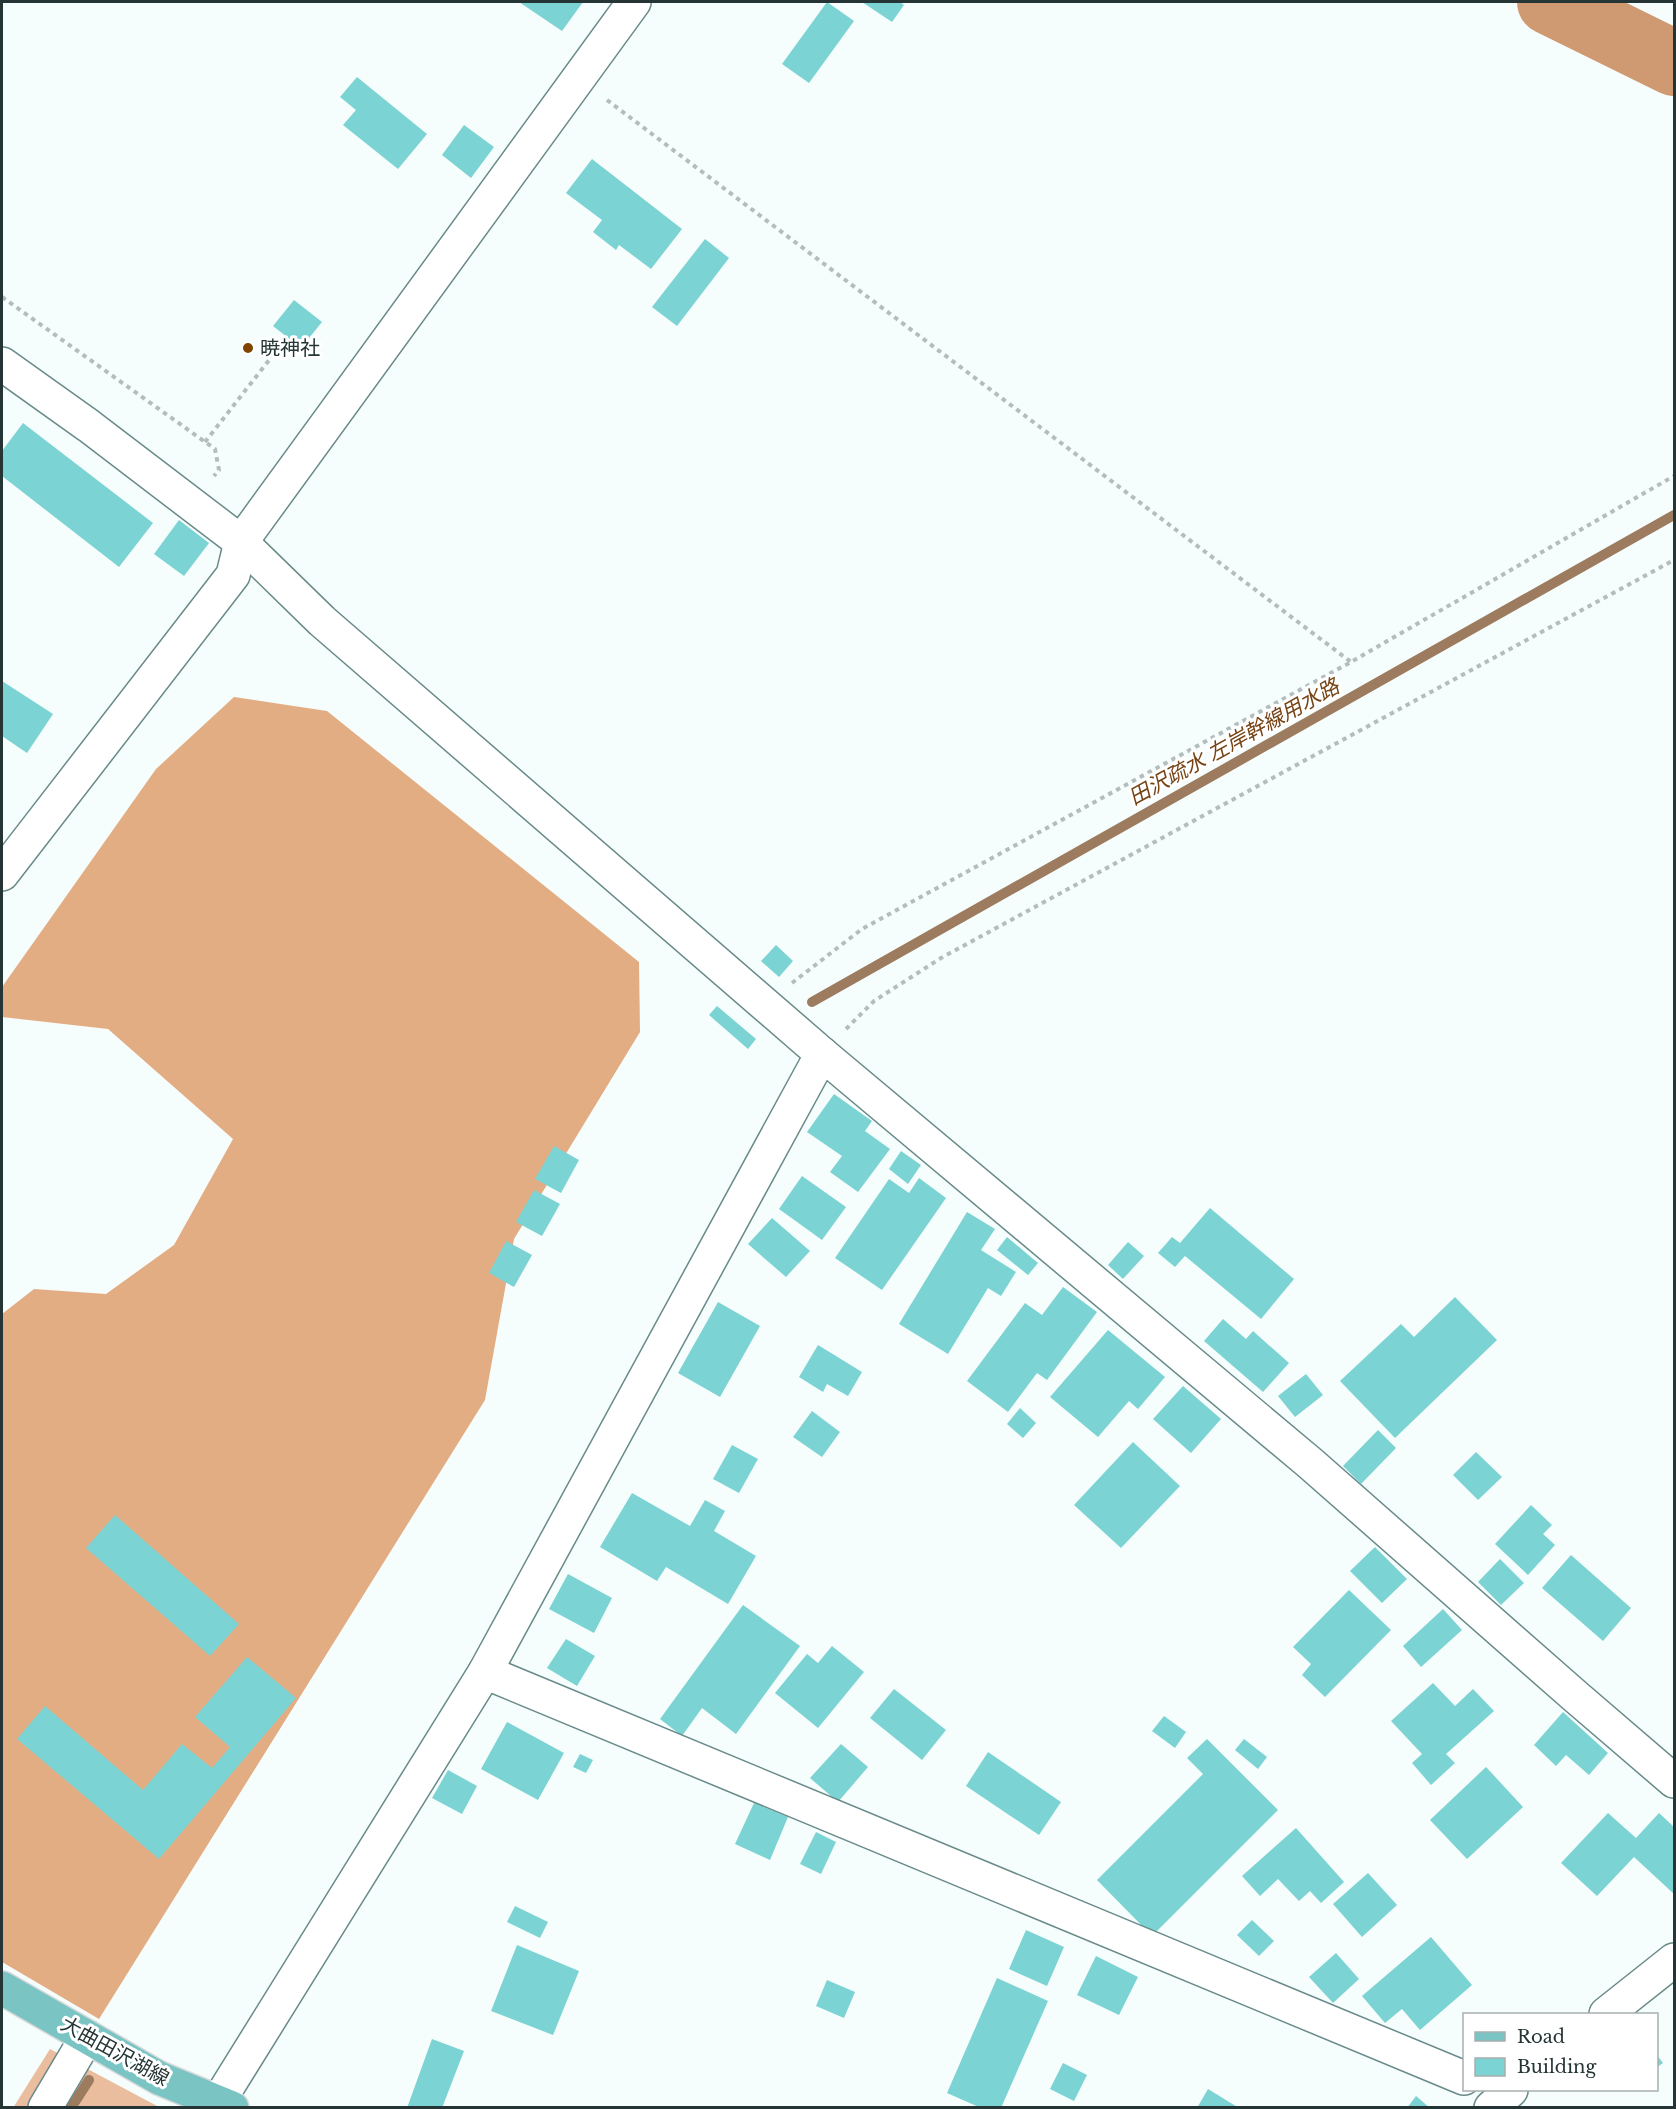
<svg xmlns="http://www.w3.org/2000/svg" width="1676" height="2109" font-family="'Libre Baskerville','Noto Sans JP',serif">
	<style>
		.green { fill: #e9bd9d }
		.forest { fill: #e3ad83 }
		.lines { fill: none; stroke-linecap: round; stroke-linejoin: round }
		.stream { stroke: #9c7b5f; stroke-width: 10 }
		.river { stroke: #cf9a71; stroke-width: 66 }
		.building { fill: #7cd3d3 }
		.minor-casing { stroke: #688a89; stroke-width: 36 }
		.major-casing { stroke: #d8dada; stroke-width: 36 }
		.path { stroke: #b4bdbd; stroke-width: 4; stroke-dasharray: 4.5 4.5; stroke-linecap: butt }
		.minor { stroke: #fff; stroke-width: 33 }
		.major { stroke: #7ac4c4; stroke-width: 33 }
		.poi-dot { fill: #814400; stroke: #fff; stroke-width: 2 }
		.labels { text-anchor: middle; stroke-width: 6; stroke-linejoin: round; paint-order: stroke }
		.poi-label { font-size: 20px; fill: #253434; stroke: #fff; text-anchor: start }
		.street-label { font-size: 20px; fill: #253434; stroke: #fff }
		.water-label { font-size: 21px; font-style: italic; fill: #764314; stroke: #fff }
	</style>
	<rect width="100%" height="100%" fill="#f6fdfd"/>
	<polygon class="green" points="50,2049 159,2107 13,2108"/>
	<polygon class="forest" points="234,697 327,711 639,962 640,1032 514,1239 485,1400 99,2019 2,1962 2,1314 34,1289 106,1294 174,1245 233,1139 108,1029 2,1017 2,987 156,769"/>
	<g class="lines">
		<g class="stream">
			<polyline points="812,1002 1674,515"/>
			<polyline points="71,2108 89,2080"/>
		</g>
		<polyline class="river" points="1550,2 1674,63"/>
	</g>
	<g class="building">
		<polygon points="519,2 583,2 562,31"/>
		<polygon points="827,2 854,21 809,83 782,64"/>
		<polygon points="862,2 900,2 904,5 892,22"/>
		<polygon points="357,77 427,134 398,169 343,125 356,110 340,97"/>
		<polygon points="464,125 494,147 471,178 442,155"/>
		<polygon points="592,159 682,229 651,269 619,245 616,250 593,232 602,220 566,193"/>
		<polygon points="705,239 729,258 677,326 652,307"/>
		<polygon points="294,300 322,322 301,348 273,326"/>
		<polygon points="23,423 153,523 119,567 2,476 2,451"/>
		<polygon points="179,520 209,543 184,576 154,554"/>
		<polygon points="2,681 53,714 27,753 2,736"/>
		<polygon points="776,945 793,961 779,977 761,961"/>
		<polygon points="717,1006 756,1039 748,1049 709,1015"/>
		<polygon points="834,1094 872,1121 865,1131 890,1149 858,1192 830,1172 842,1156 807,1132"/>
		<polygon points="554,1146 579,1160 561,1193 535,1179"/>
		<polygon points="901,1151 921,1165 908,1184 889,1169"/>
		<polygon points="802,1176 846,1207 822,1240 779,1209"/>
		<polygon points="919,1178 946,1198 882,1290 835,1258 889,1179 909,1193"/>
		<polygon points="534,1190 560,1204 542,1236 516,1222"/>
		<polygon points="1210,1208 1294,1279 1261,1319 1185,1256 1175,1267 1158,1253 1172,1237 1180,1243"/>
		<polygon points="967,1212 995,1229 981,1250 1016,1272 1001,1296 988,1288 948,1354 899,1324"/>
		<polygon points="772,1218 810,1251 786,1277 748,1244"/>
		<polygon points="1007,1237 1038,1263 1028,1275 997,1250"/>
		<polygon points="506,1241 532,1255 514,1287 489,1273"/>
		<polygon points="1128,1242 1144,1256 1123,1279 1108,1265"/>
		<polygon points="1063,1287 1097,1312 1047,1380 1037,1373 1008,1412 967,1381 1025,1303 1042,1315"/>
		<polygon points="1455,1297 1497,1340 1395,1438 1340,1381 1401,1324 1414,1337"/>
		<polygon points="718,1302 760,1326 720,1397 678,1373"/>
		<polygon points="1223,1319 1246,1339 1253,1331 1289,1363 1263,1392 1204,1341"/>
		<polygon points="1108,1330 1165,1377 1138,1409 1129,1401 1098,1437 1050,1397"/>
		<polygon points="818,1345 862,1372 848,1396 827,1384 823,1392 799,1377"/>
		<polygon points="1306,1374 1323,1395 1295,1417 1278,1396"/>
		<polygon points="1183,1386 1221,1419 1191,1453 1153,1419"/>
		<polygon points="1020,1408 1036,1423 1023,1438 1007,1424"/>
		<polygon points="812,1411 840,1432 822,1457 793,1437"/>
		<polygon points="1378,1430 1396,1448 1361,1484 1343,1466"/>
		<polygon points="1133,1442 1180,1486 1121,1548 1074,1505"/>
		<polygon points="732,1445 758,1459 739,1493 713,1479"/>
		<polygon points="1476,1452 1502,1477 1478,1500 1453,1475"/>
		<polygon points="632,1493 690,1526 705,1500 725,1511 714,1531 756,1556 728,1604 666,1567 657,1581 600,1547"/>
		<polygon points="1531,1505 1552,1525 1543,1534 1555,1545 1528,1575 1495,1544"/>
		<polygon points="115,1515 239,1624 210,1656 86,1548"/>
		<polygon points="1375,1547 1407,1579 1382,1603 1350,1571"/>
		<polygon points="1571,1555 1631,1608 1603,1641 1542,1588"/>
		<polygon points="1500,1559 1524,1583 1501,1605 1478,1582"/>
		<polygon points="568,1574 612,1598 594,1633 549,1609"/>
		<polygon points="1349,1590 1391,1630 1325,1697 1302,1675 1311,1664 1293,1647"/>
		<polygon points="743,1605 800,1646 736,1734 702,1708 682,1736 660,1719"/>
		<polygon points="1443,1609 1462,1630 1421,1667 1403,1646"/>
		<polygon points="566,1639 595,1656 577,1686 547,1668"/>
		<polygon points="832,1646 864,1672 818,1728 775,1693 807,1654 818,1663"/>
		<polygon points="247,1657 296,1698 159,1859 17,1739 45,1706 143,1790 182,1744 212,1768 230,1747 195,1717"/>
		<polygon points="1433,1683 1455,1706 1473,1689 1494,1711 1446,1754 1455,1763 1431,1785 1412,1763 1422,1754 1391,1721"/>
		<polygon points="894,1689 946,1730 922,1760 870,1718"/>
		<polygon points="1563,1712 1608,1753 1589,1775 1566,1755 1556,1766 1534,1745"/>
		<polygon points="1164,1716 1186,1732 1175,1748 1152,1731"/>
		<polygon points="507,1722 564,1753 538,1800 481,1769"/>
		<polygon points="1207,1739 1278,1810 1152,1936 1097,1880 1203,1774 1187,1758"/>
		<polygon points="1244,1739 1267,1757 1258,1769 1235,1750"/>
		<polygon points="841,1744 868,1767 838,1802 810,1778"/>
		<polygon points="988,1752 1061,1802 1039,1835 966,1786"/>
		<polygon points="580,1754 593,1760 586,1773 573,1767"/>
		<polygon points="1486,1767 1523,1807 1467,1859 1430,1820"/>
		<polygon points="448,1770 477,1786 462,1814 432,1798"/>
		<polygon points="754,1803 788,1817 770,1860 735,1844"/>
		<polygon points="1608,1813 1636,1838 1659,1813 1674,1827 1674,1894 1634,1857 1597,1896 1561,1863"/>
		<polygon points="1296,1828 1344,1882 1321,1903 1310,1891 1299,1901 1278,1879 1260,1896 1242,1876"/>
		<polygon points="816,1832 836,1842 821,1874 800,1864"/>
		<polygon points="1368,1873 1397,1905 1362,1937 1333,1904"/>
		<polygon points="515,1906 548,1922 540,1938 507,1922"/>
		<polygon points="1252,1920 1274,1941 1259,1956 1237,1935"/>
		<polygon points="1026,1930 1064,1947 1047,1986 1009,1969"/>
		<polygon points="1431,1937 1472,1985 1420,2030 1402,2009 1385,2023 1362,1996"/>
		<polygon points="517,1945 579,1971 553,2035 491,2011"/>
		<polygon points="1336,1953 1359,1979 1333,2003 1309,1977"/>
		<polygon points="1096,1956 1138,1977 1119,2015 1077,1995"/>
		<polygon points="997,1978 1048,2001 1001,2108 981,2108 947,2093"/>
		<polygon points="827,1980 855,1992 844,2018 816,2006"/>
		<polygon points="432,2039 464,2051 442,2108 407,2108"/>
		<polygon points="1656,2054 1663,2063 1656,2068"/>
		<polygon points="1063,2063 1087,2075 1074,2101 1050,2089"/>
		<polygon points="1208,2089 1239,2108 1197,2108"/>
		<polygon points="1416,2096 1430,2108 1407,2108"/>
	</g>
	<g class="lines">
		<g class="minor-casing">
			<g id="minor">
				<polyline points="2,364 89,426 241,542 322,621 822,1054 1310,1463 1575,1696 1674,1781"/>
				<polyline points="2,874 233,575 241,542 634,2"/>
				<polyline points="485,1672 1464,2078"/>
				<polyline points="1606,2014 1674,1960"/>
				<polyline points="218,2102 485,1672 822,1054"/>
				<polyline points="45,2108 87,2037"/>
				<polyline points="1491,2108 1511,2090"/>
			</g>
		</g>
		<g class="major-casing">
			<polyline id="major" points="2,1988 159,2078 232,2108"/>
		</g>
		<g class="path">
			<polyline points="607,100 1351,662"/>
			<polyline points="2,297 215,449 219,470 214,476"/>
			<polyline points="205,442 284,341"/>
			<polyline points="792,983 862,929 1351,662 1674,476"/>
			<polyline points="846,1029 874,1001 941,958 1674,560"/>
		</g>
		<use href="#minor" class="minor"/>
		<use href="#major" class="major"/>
	</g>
	<circle class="poi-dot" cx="248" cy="348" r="6"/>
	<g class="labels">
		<g class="poi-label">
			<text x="260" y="355">暁神社</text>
		</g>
		<g class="street-label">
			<text transform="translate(115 2051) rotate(29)" y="7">大曲田沢湖線</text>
		</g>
		<g class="water-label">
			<text transform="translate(1234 742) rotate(-29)" y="7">田沢疏水 左岸幹線用水路</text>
		</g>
	</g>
	<rect width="1676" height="2109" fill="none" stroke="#253434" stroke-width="6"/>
	<rect x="1463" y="2013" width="195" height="78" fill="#ffffff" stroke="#a8aeae" stroke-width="1.5"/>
	<rect x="1475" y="2032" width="30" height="9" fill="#7ac4c4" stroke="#a8aeae" stroke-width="1.5"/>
	<text x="1517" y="2043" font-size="18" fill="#253434">Road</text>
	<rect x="1475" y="2058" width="30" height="18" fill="#7cd3d3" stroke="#a8aeae" stroke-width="1.5"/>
	<text x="1517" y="2073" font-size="18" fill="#253434">Building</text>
</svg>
